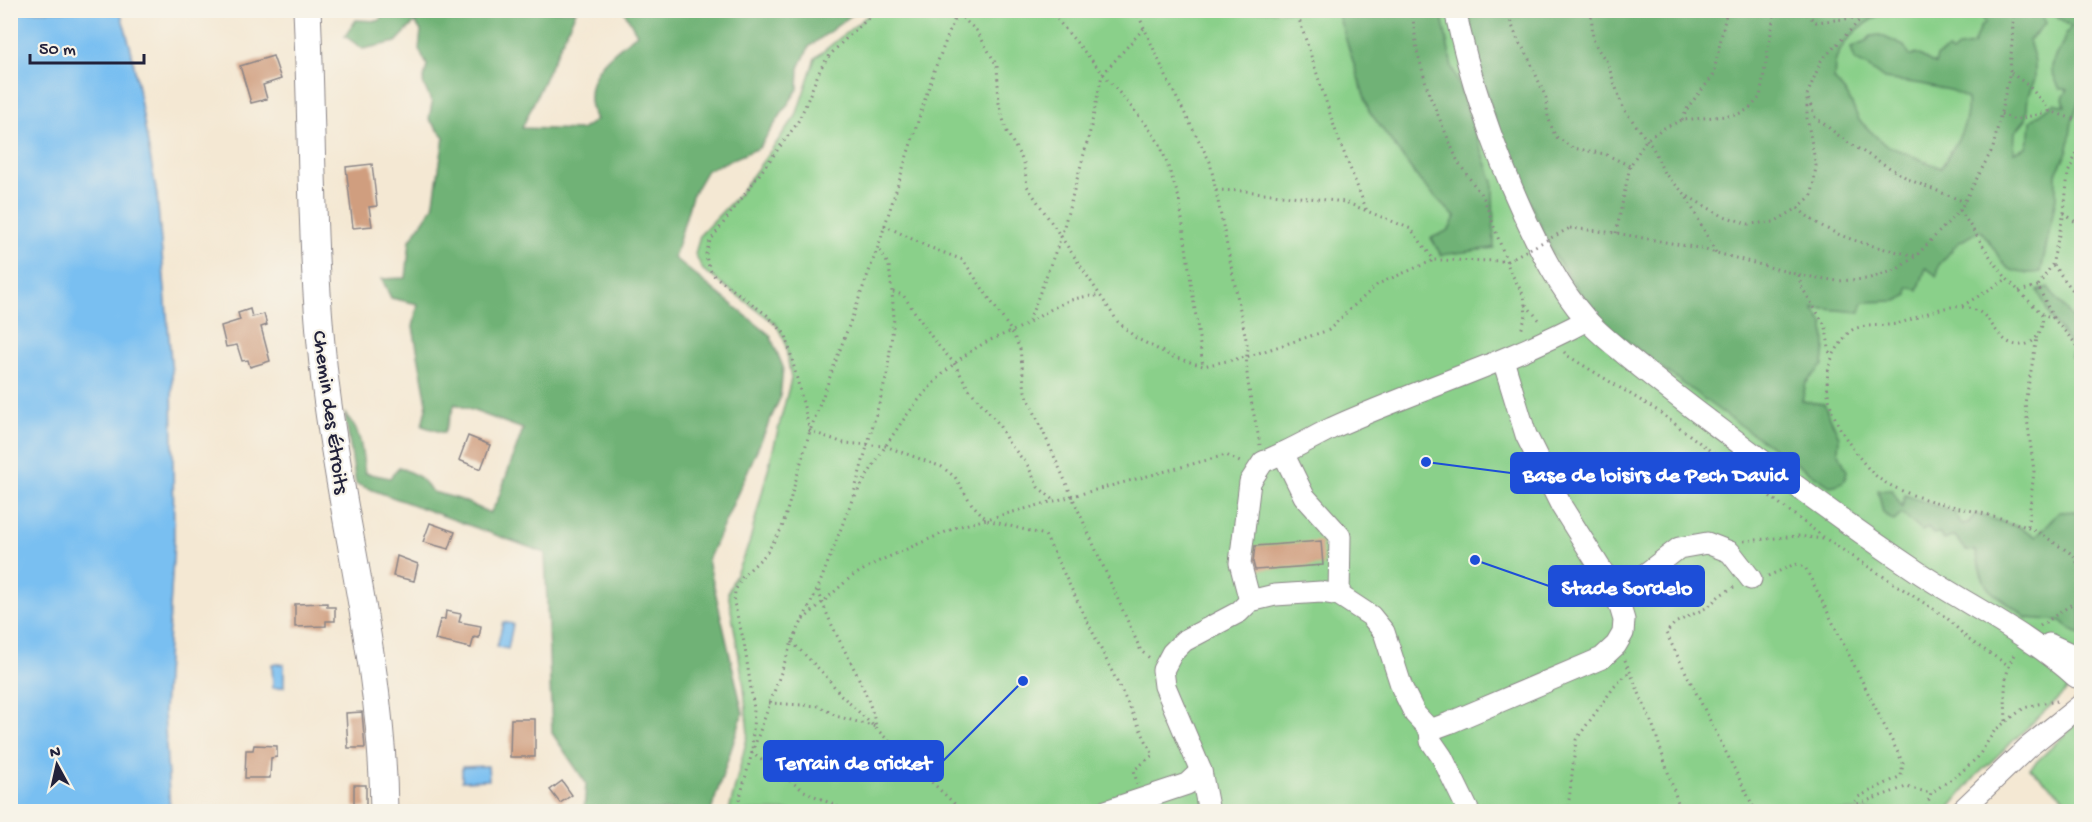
<svg xmlns="http://www.w3.org/2000/svg" width="2092" height="822" font-family="'Gochi Hand',sans-serif">
	<style>
		.green { fill: #8ad08a; stroke: #567962; stroke-width: 1.5 }
		.forest { fill: #6fb276; stroke: #486a58; stroke-width: 1.5 }
		.water { fill: #79bff1; stroke: #4e7096; stroke-width: 1.5 }
		.building { fill: #d09e7f }
		.lines { fill: none; stroke-linecap: round; stroke-linejoin: round }
		.minor-casing { stroke: #8b8587; stroke-width: 23 }
		.major-casing { stroke: #8b8587; stroke-width: 29 }
		.path { stroke: #8b8587; stroke-width: 3; stroke-dasharray: 1.5 4.5; stroke-linecap: butt }
		.minor { stroke: #fff; stroke-width: 21 }
		.major { stroke: #fff; stroke-width: 27 }
		.path-bridge { stroke: #8b8587; stroke-width: 3; stroke-dasharray: 1.5 4.5; stroke-linecap: butt }
		.labels { text-anchor: middle; stroke-width: 4.5; stroke-linejoin: round; paint-order: stroke }
		.street-label { font-size: 21px; fill: #22223b; stroke: #f7f3e8 }
		.leader { fill: none; stroke: #1d4ed8; stroke-width: 2 }
		.callout-dot { fill: #1d4ed8; stroke: #f7f3e8; stroke-width: 2 }
		.callout { fill: #1d4ed8; stroke: #1d4ed8; stroke-width: 2 }
		.callout-label { font-size: 22px; text-anchor: middle; font-weight: bold; fill: #fff }
	</style>
	<rect width="100%" height="100%" fill="#f7f3e8"/>
	<filter id="ink" filterUnits="userSpaceOnUse"><feTurbulence type="fractalNoise" baseFrequency=".0167" numOctaves="2"/><feDisplacementMap in="SourceGraphic" scale="12" xChannelSelector="R" yChannelSelector="G"/><feConvolveMatrix kernelMatrix="1 2 1 2 8 2 1 2 1" color-interpolation-filters="sRGB"/></filter>
	<filter id="wash" filterUnits="userSpaceOnUse"><feTurbulence type="fractalNoise" baseFrequency=".008" numOctaves="4" result="noise"/><feDisplacementMap in="SourceGraphic" scale="24" xChannelSelector="R" yChannelSelector="G"/><feGaussianBlur stdDeviation="1.35" result="paint"/><feColorMatrix in="noise" values="0 0 0 0 0 0 0 0 0 0 0 0 0 0 0 0 0 1.4 0 .05"/><feComposite in="paint" operator="in"/></filter>
	<g filter="url(#wash)">
		<rect width="100%" height="100%" fill="#f4e8d3"/>
		<g class="green">
			<polygon points="873,11 2081,11 2081,677 1976,776 1947,811 729,811 748,734 744,687 728,592 749,544 791,379 785,342 776,324 703,270 695,254 700,235 739,194 796,116 815,58"/>
			<polygon points="2081,719 2082,811 2080,812 2030,768"/>
		</g>
		<g class="forest">
			<path d="M385,11h191l-54,117 59,2 15,-10c-2,-6 -6,-13 -6,-19 -2,-33 24,-49 47,-67l-13,-23h233l-48,36 -10,21 -1,21 -39,59 -52,22 -15,26 -18,62 96,77 13,32 -3,31 -72,162 35,153 -32,98h-127l2,-28 -34,-50 -7,-180 -189,-69 -11,-70c18,19 16,35 20,59l25,5 9,-11 19,9 15,16 26,7 31,14 7,-11 26,-73 -68,-25 -11,29 -22,-7 5,-23 -14,-76 5,-23 -27,-6 -9,-19 24,-1 4,-38 23,-33 11,-70 -15,-18 3,-16 -9,-20 4,-18 -8,-16 2,-18 -6,-9 -19,20 -33,7 -18,-13 11,-16 23,1z"/>
			<polygon points="1339,11 1441,11 1452,67 1493,182 1494,248 1441,255 1431,238 1449,230 1455,217 1420,181 1369,111 1339,18"/>
			<path d="M1468,11h418c-20,11 -42,25 -50,49 -2,6 -1,13 -2,19l14,17 11,24 25,24 57,24c13,-22 29,-43 26,-69l-14,-8 -31,-7 -38,-5 -16,-12 -13,-6 -4,-13 14,-6 6,-6 9,-1 24,11 6,10 6,-3 19,11 2,-8 11,-6 4,3 7,-6 14,-2 7,-18 5,-4 -5,-12h60l6,12 -17,17 6,21v18l-7,17 -2,23 -11,13 -1,20 12,-5 4,-13 1,-13 24,-18 10,3 -2,-8 5,-9h-8c-11,-21 -11,-20 0,-40 4,-9 5,-15 11,-22l-15,-11 -1,-5h26v83l-9,28 -4,28 -12,24v24l-15,74c-44,6 -36,-15 -61,-42l-22,13 -19,22 -2,11 -11,-8 -8,22 -10,-3v8l-11,6 -34,1 -3,10 -47,-4 11,17 1,22 -2,18 -17,18 -4,18 22,3 15,33 -1,14 9,20 -2,9 -6,4 -9,2 -95,-64 -85,-63 -44,-35 -27,-33 -26,-38 -55,-121 -17,-61z"/>
			<polygon points="2048,287 2081,330 2081,365 2078,365 2071,357 2074,350 2051,318 2038,291"/>
			<path d="M1878,490h14l10,17 3,-12 50,18 7,12 6,-1 7,-10 47,14 14,9 23,-25 20,-1 2,-10v134l-10,-5 -9,-9 -36,-3c-10,-12 -30,-20 -38,-30 -8,-11 -9,-25 -12,-37l-10,-1 -11,-14 -11,4 -5,-7 -6,1 -5,-7 -6,4 -20,-17 -8,7 -11,-8z"/>
		</g>
		<g class="water">
			<polygon points="10,11 120,11 131,49 157,195 172,373 174,541 164,711 170,811 11,811"/>
			<polygon points="503,622 513,624 508,649 497,647"/>
			<polygon points="272,664 284,664 284,687 273,688"/>
			<polygon points="488,766 489,780 462,781 462,767"/>
		</g>
		<g id="blocks">
			<g class="building">
				<polygon points="273,56 281,79 263,85 267,99 251,103 240,66"/>
				<polygon points="372,164 377,206 369,207 372,226 353,228 346,167"/>
				<polygon points="250,309 252,317 264,314 267,325 261,327 270,361 250,367 248,360 242,361 237,345 226,347 221,326 240,320 238,313"/>
				<polygon points="468,436 490,445 481,469 459,460"/>
				<polygon points="430,523 455,532 449,549 423,542"/>
				<polygon points="1321,541 1323,565 1255,570 1253,562 1255,546"/>
				<polygon points="397,556 418,564 414,581 393,576"/>
				<polygon points="327,603 327,607 335,607 335,621 326,621 326,626 295,627 295,604"/>
				<polygon points="446,611 461,614 459,622 481,626 479,638 474,637 471,648 435,640 440,620 445,619"/>
				<polygon points="362,712 365,748 348,748 346,713"/>
				<polygon points="511,719 535,719 535,757 510,757"/>
				<polygon points="254,745 277,746 277,757 271,758 270,778 245,778 246,750 253,750"/>
				<polygon points="562,781 572,795 560,803 550,790"/>
				<polygon points="354,785 366,785 366,808 354,807"/>
			</g>
		</g>
	</g>
	<g filter="url(#ink)">
		<use href="#blocks" fill-opacity="0" stroke="#8b8587" stroke-width="1.5"/>
		<g class="lines">
			<g class="minor-casing">
				<g id="minor">
					<path d="M1455,10c15,71 38,137 68,203 17,37 36,75 63,106 12,14 28,26 42,38 26,21 52,42 79,62 69,52 139,105 211,153 53,35 111,62 158,105"/>
					<polyline points="1283,453 1263,462 1250,482 1240,563 1250,601 1275,595 1321,592 1339,595 1371,616 1384,632 1402,688 1415,714 1430,730 1449,723 1602,658 1616,645 1623,633 1624,620 1616,593 1562,507 1526,435 1503,360"/>
					<polyline points="1616,593 1627,588 1679,548 1707,543 1730,552 1751,579"/>
					<path d="M1339,595l1,-59 -36,-40 -21,-43c17,-8 33,-17 49,-25 84,-38 173,-64 255,-108"/>
					<polyline points="2049,644 2082,659"/>
					<polyline points="1430,730 1431,741 1442,757 1469,812"/>
					<polyline points="1103,812 1187,784 1201,771"/>
					<polyline points="1209,812 1201,771 1165,686 1163,670 1172,653 1184,641 1239,612 1250,601"/>
					<polyline points="1960,812 2027,748 2082,704"/>
				</g>
			</g>
			<g class="major-casing">
				<path id="major" d="M307,10c6,127 3,254 19,380 18,142 57,278 58,422"/>
			</g>
			<g class="path">
				<path d="M877,10c-17,17 -45,38 -56,58 -9,19 -15,39 -25,57l-86,116 -4,13 1,7 5,13 55,41 19,20 24,96 34,12 41,3 57,21 13,10 16,26 16,17 58,15 108,220 -19,15 3,14"/>
				<polyline points="1049,10 1145,123 1160,144 1179,198 1203,366"/>
				<path d="M1136,10l34,75 40,77 38,187c-6,23 8,71 12,96"/>
				<polyline points="1296,10 1337,135 1367,211 1411,229 1434,260 1507,261 1514,257"/>
				<polyline points="1412,10 1417,51 1429,94 1458,162 1484,199 1510,271 1524,296 1526,315 1521,331"/>
				<polyline points="1506,10 1519,43 1526,52 1546,98 1548,117 1555,136 1573,148 1605,154 1630,166"/>
				<polyline points="1591,10 1593,39 1597,48 1607,62 1623,108 1653,148 1664,173 1687,196 1721,215 1748,224 1774,222 1798,208 1812,195 1816,166 1807,118 1807,95"/>
				<polyline points="1802,10 1816,22 1863,17 1879,10"/>
				<polyline points="958,14 977,31 997,66 999,103 1006,130 1024,163 1027,186 1118,322 1136,338 1173,357 1203,366 1246,357 1329,330 1348,311 1378,284 1434,260"/>
				<polyline points="1863,17 1821,61 1807,95 1815,117 1847,142 1910,180 1965,202"/>
				<polyline points="2011,73 2029,86 2050,111 2082,122"/>
				<polyline points="2001,114 2015,120 2050,111"/>
				<polyline points="1682,120 1688,107 1713,76 1727,10"/>
				<polyline points="1216,190 1245,191 1345,202 1367,211"/>
				<polyline points="1687,198 1716,253"/>
				<path d="M1798,208c30,30 78,39 118,48"/>
				<polyline points="1960,210 1991,258 2007,279 2042,314 2053,318 2082,351"/>
				<polyline points="2064,213 2082,227"/>
				<polyline points="884,225 926,246 963,260 1012,332 1020,349 1025,391 1141,651 1151,659"/>
				<polyline points="1570,228 1616,233 1698,248 1799,275 1838,281 1867,279 1896,270 1916,256 1960,210 1993,148 2010,72 2014,10"/>
				<polyline points="1616,233 1630,166 1646,140 1662,129 1682,120 1736,115 1749,109 1760,97 1775,10"/>
				<polyline points="2053,265 2082,302"/>
				<polyline points="1799,275 1801,286 1826,327 1830,356"/>
				<polyline points="2019,291 2038,286"/>
				<polyline points="893,292 903,295 936,343 954,363 968,388 998,423 1008,442 1027,464 1038,487 1055,501"/>
				<polyline points="1526,305 1542,323"/>
				<polyline points="1962,306 2007,279"/>
				<path d="M2042,314c3,14 -6,32 -23,31 -20,0 -26,-26 -41,-34 -5,-2 -13,-4 -18,-4 -19,-2 -39,10 -57,15 -16,6 -34,1 -49,7 -7,3 -11,11 -15,17 -22,30 -10,68 10,97 10,14 22,32 37,40 54,30 120,24 170,61 6,4 15,8 18,13 9,12 6,27 5,40l3,3"/>
				<polyline points="2053,318 2038,286 2052,265 2064,213 2068,173 2082,141"/>
				<polyline points="1029,321 1061,237 1089,136 1102,75 1144,28"/>
				<polyline points="1564,352 1568,356 1658,411 1826,539 1947,618 1969,640 2008,665"/>
				<path d="M855,496c33,-55 69,-118 126,-151 13,-8 29,-12 42,-19 26,-15 45,-31 76,-30"/>
				<polyline points="2028,526 2034,471 2025,403 2037,338"/>
				<polyline points="1744,541 1798,536 1824,539"/>
				<polyline points="1768,576 1795,564 1805,567 1903,763 1901,776 1858,797 1851,806 1841,812"/>
				<polyline points="1734,587 1720,595 1708,607 1675,623 1666,633 1756,812"/>
				<polyline points="803,620 851,577 877,562 957,527 1226,455 1242,463"/>
				<polyline points="2040,626 2072,604 2079,597"/>
				<polyline points="792,642 825,675 841,695 963,812"/>
				<polyline points="1625,660 1653,726 1681,812"/>
				<path d="M769,703l50,3 17,10 40,11c-10,-50 -45,-90 -58,-139"/>
				<path d="M2006,721c-1,-27 -4,-46 10,-70"/>
				<polyline points="1852,806 1906,787 1931,793"/>
				<polyline points="736,812 752,753 754,709 744,642 734,603 735,591 743,576 766,554 782,528 810,431 878,247 934,71 958,10"/>
				<polyline points="849,812 804,791 752,753 792,642 818,588 852,500 887,375 894,318 892,292 889,266 878,247"/>
				<polyline points="1569,812 1569,800 1576,740 1614,687 1630,671"/>
				<polyline points="1925,812 1931,793 1960,773 1978,757 1995,730 2024,708 2038,704 2057,701"/>
			</g>
			<use href="#minor" class="minor"/>
			<use href="#major" class="major"/>
			<polyline class="path-bridge" points="1514,257 1570,228"/>
		</g>
	</g>
	<g class="labels">
		<g class="street-label">
			<text transform="translate(332 412) rotate(82)" y="7">Chemin des Étroits</text>
		</g>
	</g>
	<path class="leader" d="M1426 462L1511 473M1475 560L1549 586M1023 681L943 761"/>
	<g class="callout-dot">
		<circle cx="1426" cy="462" r="6"/>
		<circle cx="1475" cy="560" r="6"/>
		<circle cx="1023" cy="681" r="6"/>
	</g>
	<g class="callout">
		<rect x="1511" y="453" width="288" height="40" rx="6"/>
		<rect x="1549" y="566" width="155" height="40" rx="6"/>
		<rect x="764" y="741" width="179" height="40" rx="6"/>
	</g>
	<g class="callout-label">
		<text x="1655" y="481">Base de loisirs de Pech David</text>
		<text x="1627" y="594">Stade Sordelo</text>
		<text x="854" y="769">Terrain de cricket</text>
	</g>
	<rect width="2092" height="822" fill="none" stroke="#f7f3e8" stroke-width="36"/>
	<g transform="translate(57 765) rotate(352)" stroke="#f7f3e8" stroke-width="4.5" paint-order="stroke">
	<path d="M0-4.5L10 22L0 15L-10 22Z" fill="#22223b"/>
	<text y="-9" font-size="16" font-weight="bold" text-anchor="middle" fill="#22223b">N</text>
	</g>
	<path d="M30 54v9h114v-9" fill="none" stroke="#22223b" stroke-width="3"/>
	<text x="39" y="54" font-size="18" fill="#22223b" stroke="#f7f3e8" stroke-width="4.5" paint-order="stroke">50 m</text>
</svg>
